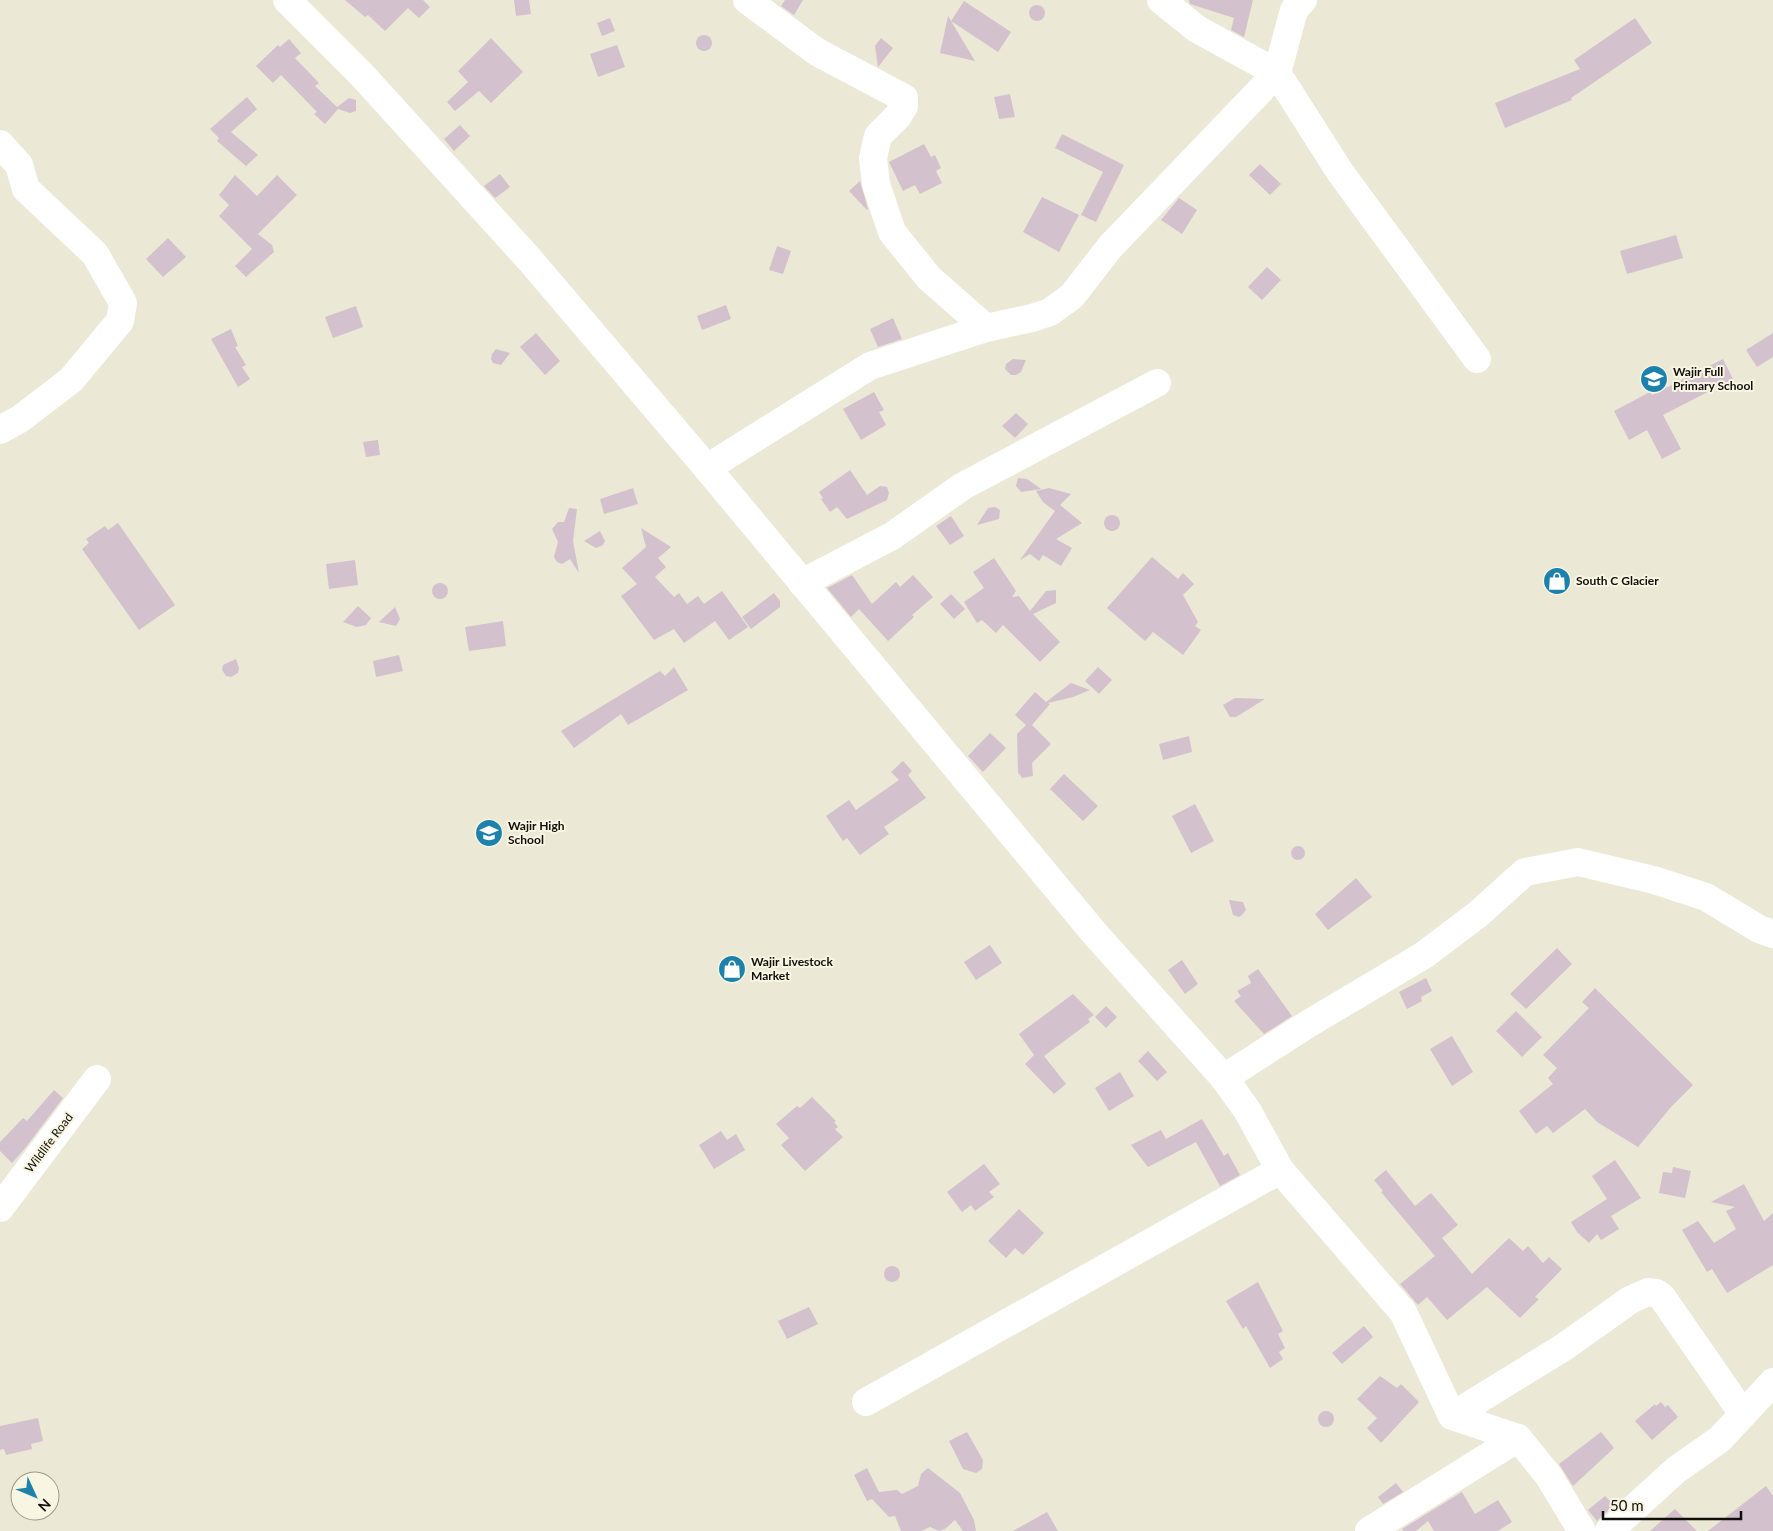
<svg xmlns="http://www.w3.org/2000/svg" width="1773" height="1531" font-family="Lato,sans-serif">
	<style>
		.building { fill: #d3c2cd }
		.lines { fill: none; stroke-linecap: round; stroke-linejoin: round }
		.minor { stroke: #fff; stroke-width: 28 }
		.labels { text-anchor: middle; stroke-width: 4; stroke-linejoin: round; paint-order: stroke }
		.poi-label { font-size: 12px; font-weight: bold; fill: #100f09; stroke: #f9f5e3; text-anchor: start }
		.street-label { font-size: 12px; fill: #100f09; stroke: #f9f5e3 }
	</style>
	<rect width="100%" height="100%" fill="#ebe8d6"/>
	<g class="building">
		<polygon points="345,0 423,0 430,7 419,18 408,8 385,31 368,15 365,17"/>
		<polygon points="514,0 529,0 531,14 516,16"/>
		<polygon points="785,0 803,0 794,15 781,6"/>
		<polygon points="1189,0 1253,0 1244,37 1231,30 1234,18 1190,4"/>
		<polygon points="964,1 1011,32 998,52 951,21 975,61 940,53 948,16 951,21"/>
		<circle cx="1037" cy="13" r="8"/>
		<polygon points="610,18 615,31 602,36 597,23"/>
		<polygon points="1635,18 1652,43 1571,98 1572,100 1505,128 1495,103 1580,69 1574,60"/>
		<circle cx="704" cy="43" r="8"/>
		<polygon points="491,38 523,72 491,103 479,91 455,111 447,102 468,82 458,71"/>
		<polygon points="881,38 893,48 878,67 875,46"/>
		<polygon points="289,39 301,53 295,58 319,83 315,86 337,107 349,98 356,100 356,111 350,113 338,109 325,124 314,114 317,112 281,75 273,83 256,66 278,45 280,47"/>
		<polygon points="617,45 625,67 598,77 590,54"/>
		<polygon points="1010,94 1015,117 999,119 994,97"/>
		<polygon points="247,97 257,109 231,132 258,155 246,166 217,141 219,138 210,129"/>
		<polygon points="460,125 470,136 454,151 444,139"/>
		<polygon points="1062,134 1124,165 1096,222 1081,215 1103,172 1055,148"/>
		<polygon points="924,144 931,157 935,155 941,168 936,171 942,183 920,194 915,185 903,191 889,162"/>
		<polygon points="1260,164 1281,184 1270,195 1249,175"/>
		<polygon points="500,174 510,187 495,198 484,186"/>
		<polygon points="235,175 257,196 277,175 297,195 258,234 272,245 274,252 246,277 235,266 252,249 219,216 229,205 219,195"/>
		<polygon points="860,181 868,209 867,210 849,191"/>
		<polygon points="1042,197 1079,215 1059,252 1023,232"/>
		<polygon points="1179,198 1197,210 1182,234 1161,220"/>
		<polygon points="1676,235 1683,258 1627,274 1620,251"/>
		<polygon points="168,238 186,257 163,277 146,259"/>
		<polygon points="777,246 791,251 783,274 769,270"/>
		<polygon points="1267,267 1281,280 1262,300 1248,287"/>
		<polygon points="726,305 731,319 702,330 697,316"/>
		<polygon points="356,306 363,327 333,338 325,317"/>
		<polygon points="893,318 902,339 878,347 870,329"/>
		<polygon points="231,329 238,346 235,347 246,365 242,367 250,379 238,387 211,339"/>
		<polygon points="536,333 560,361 545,375 520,347"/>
		<polygon points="1773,333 1773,357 1757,367 1746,350"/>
		<polygon points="496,349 510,353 501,365 493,363 491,359 492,354"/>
		<polygon points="1013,359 1026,360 1021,372 1016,375 1011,375 1005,369 1006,364"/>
		<polygon points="1723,359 1733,379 1663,415 1681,449 1662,459 1647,430 1629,440 1614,411 1650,392 1652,395"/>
		<polygon points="874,392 884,410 879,412 886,425 861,440 843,409"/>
		<polygon points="1016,413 1028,424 1015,438 1002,426"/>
		<polygon points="378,440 380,455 366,457 363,442"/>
		<polygon points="850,470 867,495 880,486 887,487 889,493 887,500 847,519 837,507 830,512 821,499 823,498 819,492"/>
		<polygon points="1018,478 1027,479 1041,489 1021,492 1016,486"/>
		<polygon points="633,488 638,504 604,514 600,499"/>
		<polygon points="1049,488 1071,494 1060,505 1082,523 1056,539 1072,548 1061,566 1043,555 1039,561 1030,554 1020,560 1055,511 1043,502 1036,491"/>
		<polygon points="995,507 1000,510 999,519 977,525 988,508"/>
		<polygon points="569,508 577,509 573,541 579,573 570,559 562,564 557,562 554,557 558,542 552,529 558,522 564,522"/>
		<circle cx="1112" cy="523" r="8"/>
		<polygon points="951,516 964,536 950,545 936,526"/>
		<polygon points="118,523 175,605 139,630 82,549 89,543 86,539 105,526 108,530"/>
		<polygon points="641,528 671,547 658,558 666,567 655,577 674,597 679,593 687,604 698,596 704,604 722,591 748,627 729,640 715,621 684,643 674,629 654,640 621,596 637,584 622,568 646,547"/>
		<polygon points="600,531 605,541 603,545 596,548 584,541"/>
		<polygon points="1152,557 1178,579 1183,573 1194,584 1183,595 1198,622 1195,626 1201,630 1183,655 1153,632 1145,641 1107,608"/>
		<polygon points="994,558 1016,591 1012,597 1019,596 1030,611 1046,591 1056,590 1056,603 1033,614 1060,642 1040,662 1003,625 996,633 982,620 977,623 964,602 984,588 973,572"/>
		<polygon points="355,560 358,585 329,589 326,564"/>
		<polygon points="852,575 872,604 896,582 900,587 913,575 933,597 912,615 914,617 888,641 859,609 851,617 827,588"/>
		<circle cx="440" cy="591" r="8"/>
		<polygon points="774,593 780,601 780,607 751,629 742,617"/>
		<polygon points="951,594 965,609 954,619 940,604"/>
		<polygon points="358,606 371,618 366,625 357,627 343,622"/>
		<polygon points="395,607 400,619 396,626 379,622"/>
		<polygon points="503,621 506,646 469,651 465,627"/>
		<polygon points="399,655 403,671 376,677 373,661"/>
		<polygon points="236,659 239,668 238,673 231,677 226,676 222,670 223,665"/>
		<polygon points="674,667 688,690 628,725 621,714 574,748 561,731 660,671 665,676"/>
		<polygon points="1098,667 1112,680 1099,694 1085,681"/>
		<polygon points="1071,683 1090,690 1073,697 1048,703 1050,704 1032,725 1051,744 1032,763 1033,776 1022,778 1018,772 1017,734 1026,725 1015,715 1035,692 1046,702"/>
		<polygon points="1235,698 1237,698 1265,699 1236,717 1230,717 1223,705"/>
		<polygon points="990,733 1006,748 983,772 968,756"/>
		<polygon points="1189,736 1192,752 1163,760 1159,744"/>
		<polygon points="903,761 912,771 908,775 926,798 884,827 889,834 860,855 847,838 843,841 826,816 849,800 856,810 899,780 891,772"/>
		<polygon points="1064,774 1098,806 1083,821 1050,789"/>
		<polygon points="1195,804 1214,841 1191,853 1172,816"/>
		<circle cx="1298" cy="853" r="7"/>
		<polygon points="1356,878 1372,897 1328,930 1315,914"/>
		<polygon points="1229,900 1243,902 1246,910 1242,915 1239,917 1233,915"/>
		<polygon points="990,945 1002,963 976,980 964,962"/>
		<polygon points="1557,948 1572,964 1526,1009 1510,994"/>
		<polygon points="1182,960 1198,984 1185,994 1168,970"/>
		<polygon points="1258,969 1292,1016 1264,1034 1234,1001 1241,996 1237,991 1251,983 1248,976"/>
		<polygon points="1426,978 1432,991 1421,997 1422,1001 1407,1009 1399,992"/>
		<polygon points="1595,988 1693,1085 1671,1107 1638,1147 1597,1122 1585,1109 1553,1133 1547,1126 1536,1134 1519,1111 1553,1084 1548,1078 1557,1068 1543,1055 1589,1008 1582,1002"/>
		<polygon points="1073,994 1094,1015 1088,1019 1090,1022 1044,1056 1066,1084 1054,1094 1025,1064 1034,1055 1019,1034"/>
		<polygon points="1106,1006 1117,1017 1106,1028 1095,1017"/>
		<polygon points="1516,1011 1542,1037 1522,1057 1496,1031"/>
		<polygon points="1452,1036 1473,1072 1452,1086 1430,1049"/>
		<polygon points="1148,1051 1167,1072 1157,1081 1138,1061"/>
		<polygon points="1120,1072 1134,1096 1109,1111 1095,1088"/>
		<polygon points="54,1090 63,1098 26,1147 12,1163 0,1151 0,1142 23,1118 27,1121"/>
		<polygon points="812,1097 836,1121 834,1122 838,1127 835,1129 843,1137 805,1171 781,1145 789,1138 776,1124 797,1106 800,1108"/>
		<polygon points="1202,1119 1224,1156 1228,1153 1240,1175 1220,1186 1196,1142 1148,1167 1131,1145 1161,1130 1166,1139"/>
		<polygon points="721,1131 727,1140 736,1134 745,1150 714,1169 699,1145"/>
		<polygon points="1615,1160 1641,1198 1611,1216 1619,1229 1601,1240 1597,1234 1589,1243 1577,1232 1571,1222 1607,1199 1592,1176"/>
		<polygon points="984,1164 1000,1184 989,1192 994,1197 975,1211 971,1205 962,1212 947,1192"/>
		<polygon points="1673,1167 1691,1171 1685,1198 1659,1193 1663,1172 1672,1173"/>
		<polygon points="1386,1170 1415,1206 1431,1193 1458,1225 1442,1238 1472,1274 1509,1238 1523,1251 1528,1246 1543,1263 1549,1257 1562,1269 1535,1297 1539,1299 1520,1318 1487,1287 1447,1320 1427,1297 1418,1305 1400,1284 1435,1256 1381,1192 1383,1191 1374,1180"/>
		<polygon points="1744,1184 1764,1221 1773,1213 1773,1265 1727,1293 1712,1269 1707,1272 1682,1230 1698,1221 1714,1243 1736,1229 1726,1211 1735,1207 1711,1202"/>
		<polygon points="1019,1209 1044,1233 1023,1255 1015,1248 1006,1258 988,1241"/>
		<circle cx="892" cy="1274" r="8"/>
		<polygon points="1258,1282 1283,1331 1278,1334 1285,1348 1279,1352 1283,1359 1270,1368 1246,1326 1243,1329 1226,1301"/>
		<polygon points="809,1307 818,1324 787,1339 778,1321"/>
		<polygon points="1364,1326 1373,1337 1342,1364 1332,1353"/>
		<polygon points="1380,1376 1397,1388 1401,1384 1419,1402 1381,1443 1367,1428 1377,1418 1357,1399"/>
		<polygon points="1661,1402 1665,1407 1668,1405 1678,1417 1652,1440 1635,1421 1655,1404 1656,1406"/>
		<circle cx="1326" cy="1419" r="8"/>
		<polygon points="38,1418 43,1441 31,1444 32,1449 6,1455 4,1449 0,1450 0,1426"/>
		<polygon points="967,1432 983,1460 982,1469 976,1473 963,1469 949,1441"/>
		<polygon points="1601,1432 1614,1448 1573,1486 1559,1464"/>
		<polygon points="867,1468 879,1492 897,1490 902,1494 918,1486 921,1474 928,1468 960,1493 974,1520 976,1531 963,1531 955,1520 945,1529 939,1531 930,1527 921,1531 901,1531 895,1516 889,1517 872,1499 867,1501 854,1475"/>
		<polygon points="1396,1483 1403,1492 1383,1504 1378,1497"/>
		<polygon points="1766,1486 1773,1496 1773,1531 1708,1531"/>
		<polygon points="1462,1492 1475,1514 1498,1500 1512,1522 1498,1531 1434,1531 1428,1521 1416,1531 1404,1531 1402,1529"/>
		<polygon points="1605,1496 1614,1505 1597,1521 1588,1510"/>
		<polygon points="1675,1509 1697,1531 1650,1531"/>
		<polygon points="1047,1512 1058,1531 1013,1531"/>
	</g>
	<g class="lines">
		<g class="minor">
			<polyline points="287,0 362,75 529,259 707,468 1096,935 1224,1078 1247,1110 1280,1170 1403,1312 1452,1416 1518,1438 1548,1475 1582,1531"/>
			<polyline points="747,0 817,52 904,98 904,106 898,116 878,136 873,158 876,184 892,232 929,278 986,328"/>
			<polyline points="1161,0 1197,29 1277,73 1340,172 1477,359"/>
			<polyline points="0,144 19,165 26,189 95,254 123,303 120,321 71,380 20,419 0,430"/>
			<polyline points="707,468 870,366 986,328 1032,318 1050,312 1072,296 1110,247 1277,73 1294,10 1303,0"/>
			<polyline points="802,583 892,536 963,486 1157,383"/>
			<polyline points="1224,1078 1308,1024 1424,955 1477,915 1525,872 1578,862 1654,880 1706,897 1759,929 1773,934"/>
			<polyline points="0,1208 97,1079"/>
			<polyline points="866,1402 1280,1170"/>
			<polyline points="1452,1416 1564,1347 1630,1300 1648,1292 1656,1293 1662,1297 1743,1414"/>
			<polyline points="1369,1531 1518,1438"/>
			<polyline points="1609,1531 1676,1470 1720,1439 1773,1382"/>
		</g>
	</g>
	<defs>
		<g id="school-disc" transform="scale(1.4375)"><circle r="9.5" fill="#1c82ac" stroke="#f9f5e3"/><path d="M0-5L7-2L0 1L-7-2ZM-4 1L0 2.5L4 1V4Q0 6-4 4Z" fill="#fff"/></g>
		<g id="shop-disc" transform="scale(1.4375)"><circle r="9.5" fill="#1c82ac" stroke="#f9f5e3"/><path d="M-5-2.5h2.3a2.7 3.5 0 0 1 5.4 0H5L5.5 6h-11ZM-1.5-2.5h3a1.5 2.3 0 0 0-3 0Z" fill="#fff"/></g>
	</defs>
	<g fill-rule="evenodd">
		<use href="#school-disc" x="1654" y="379"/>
		<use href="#shop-disc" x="1557" y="581"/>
		<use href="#school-disc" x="489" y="833"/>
		<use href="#shop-disc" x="732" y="969"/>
	</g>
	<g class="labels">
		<g class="poi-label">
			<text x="1673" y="376">Wajir Full<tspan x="1673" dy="14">Primary School</tspan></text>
			<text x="1576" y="585">South C Glacier</text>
			<text x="508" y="830">Wajir High<tspan x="508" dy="14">School</tspan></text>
			<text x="751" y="966">Wajir Livestock<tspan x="751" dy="14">Market</tspan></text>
		</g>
		<g class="street-label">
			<text transform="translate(49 1143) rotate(-53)" y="4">Wildlife Road</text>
		</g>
	</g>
	<g transform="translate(35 1496) rotate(134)"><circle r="24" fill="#f9f5e3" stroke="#9c998c"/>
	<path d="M0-4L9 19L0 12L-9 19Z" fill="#1c82ac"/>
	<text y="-8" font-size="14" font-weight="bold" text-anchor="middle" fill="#100f09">N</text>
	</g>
	<path d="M1603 1511v8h138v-8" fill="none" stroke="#100f09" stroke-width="2.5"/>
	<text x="1610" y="1511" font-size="15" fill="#100f09" stroke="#f9f5e3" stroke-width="4" paint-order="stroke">50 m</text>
</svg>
